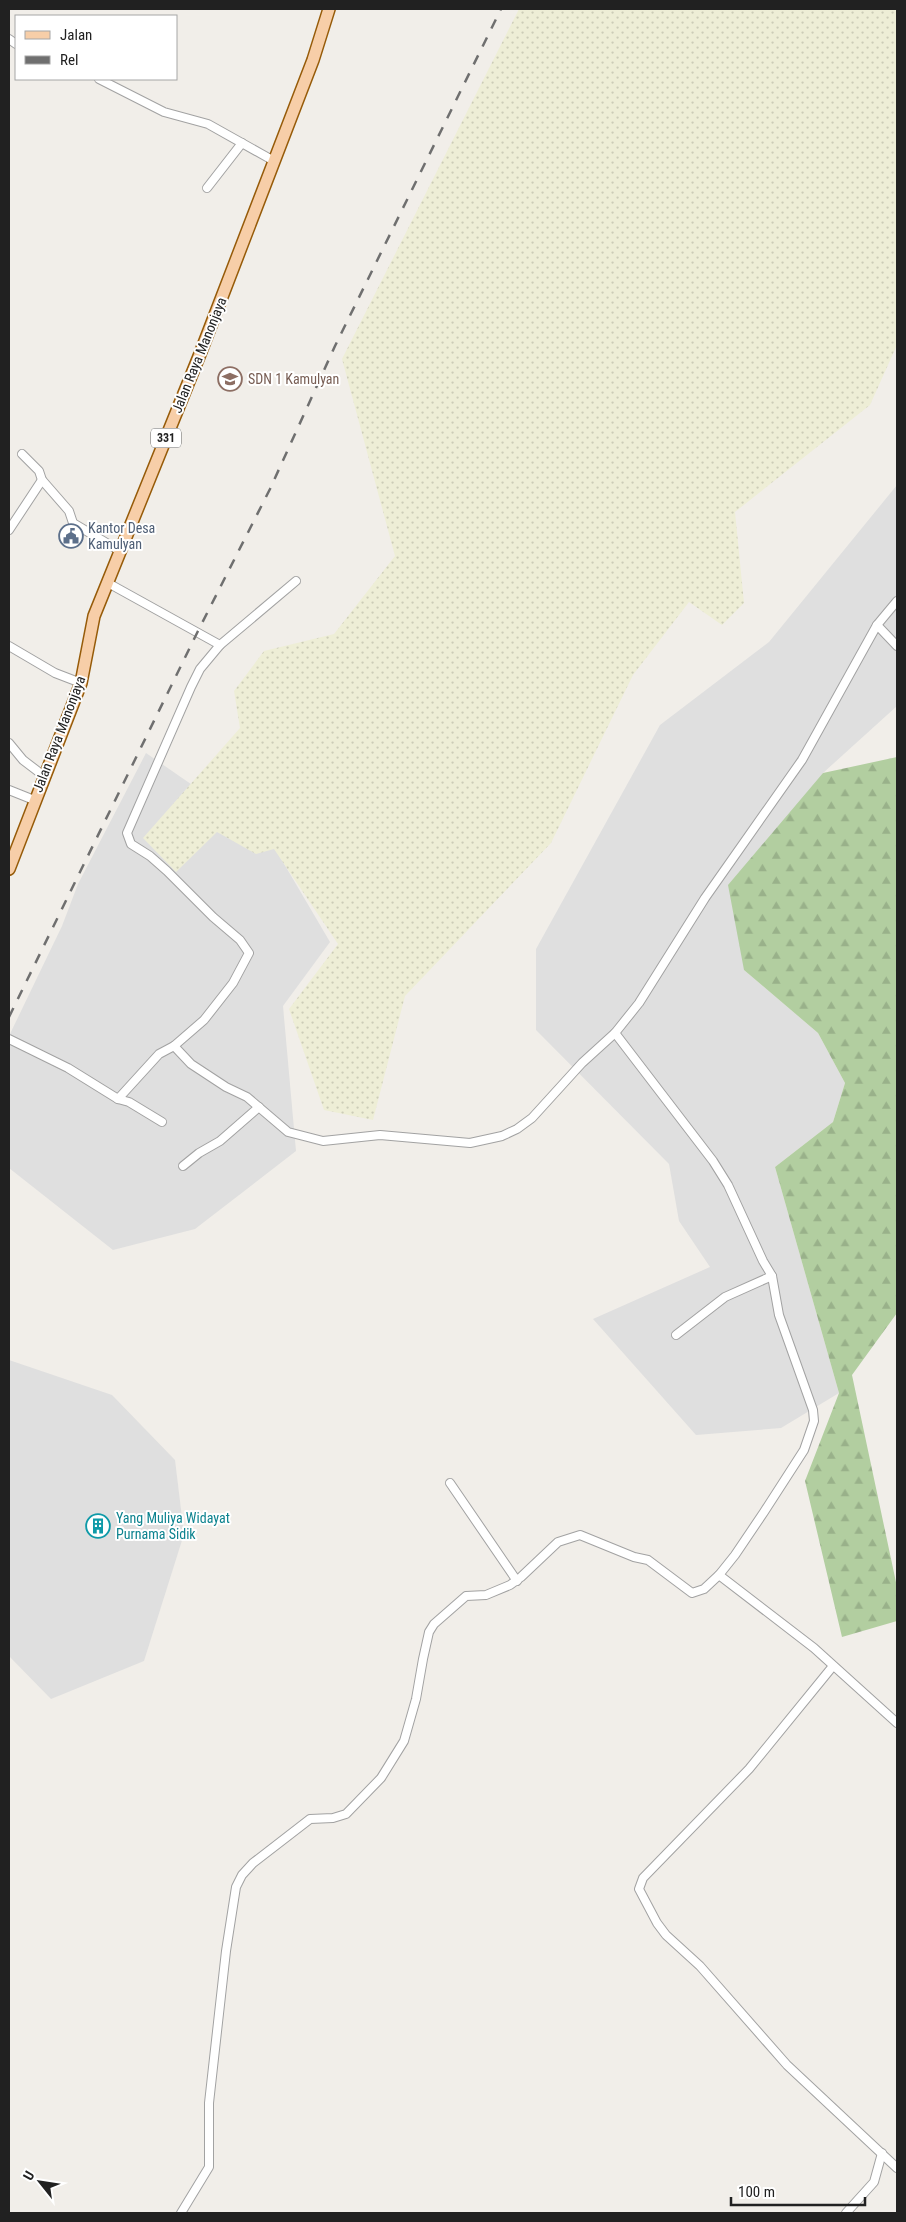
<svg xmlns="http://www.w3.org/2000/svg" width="906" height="2222" font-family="'Roboto Condensed',sans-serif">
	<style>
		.residential { fill: #dfdfdf }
		.farmland { fill: url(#farmland-dots) }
		.forest { fill: url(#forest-firs) }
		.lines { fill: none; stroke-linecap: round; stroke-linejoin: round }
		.street-casing { stroke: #a2a2a2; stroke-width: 10 }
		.primary-casing { stroke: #965b09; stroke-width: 14 }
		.street { stroke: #fff; stroke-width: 8 }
		.primary { stroke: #f7cea8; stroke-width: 11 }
		.rail { stroke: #6f6f6f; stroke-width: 2.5; stroke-dasharray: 10 10; stroke-linecap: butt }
		.labels { text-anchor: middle; stroke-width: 4; stroke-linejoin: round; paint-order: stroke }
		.shield { fill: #fff; stroke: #646464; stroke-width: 1 }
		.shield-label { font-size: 12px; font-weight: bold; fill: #212121 }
		.street-label { font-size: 14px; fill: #212121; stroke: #fff }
		.education-label { font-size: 14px; fill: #785e54; stroke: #fff; text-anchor: start }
		.service-label { font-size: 14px; fill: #4e5e75; stroke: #fff; text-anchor: start }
		.culture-label { font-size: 14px; fill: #0d838f; stroke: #fff; text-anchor: start }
	</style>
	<defs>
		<pattern id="farmland-dots" width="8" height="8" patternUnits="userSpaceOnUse" patternTransform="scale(1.25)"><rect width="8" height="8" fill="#eeeed6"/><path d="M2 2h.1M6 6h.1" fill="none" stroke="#ccccb7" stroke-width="1.8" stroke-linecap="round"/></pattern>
		<pattern id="forest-firs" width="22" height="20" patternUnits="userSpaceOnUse" patternTransform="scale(1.25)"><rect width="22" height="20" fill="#b2cea0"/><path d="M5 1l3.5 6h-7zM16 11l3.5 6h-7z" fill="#99b18a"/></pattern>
	</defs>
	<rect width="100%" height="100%" fill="#f1eee9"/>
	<g class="residential">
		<polygon points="897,485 897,706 823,773 744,970 818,1033 845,1083 833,1122 775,1167 839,1393 781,1428 696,1435 593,1319 710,1267 679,1221 669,1164 536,1030 536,949 660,725 769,642"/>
		<polygon points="146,753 256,829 273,845 330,942 283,1006 296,1151 195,1229 113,1250 9,1168 9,1036 62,926 78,884"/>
		<polygon points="9,1360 112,1395 175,1460 184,1534 144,1661 51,1699 9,1656"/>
	</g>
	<polygon class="farmland" points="519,9 897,9 897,345 870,405 735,512 744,603 722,625 689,602 633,675 551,843 405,996 373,1120 324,1110 289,1009 338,944 274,849 256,854 217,832 176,872 143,838 240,728 234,691 264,651 334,634 395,556 342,359"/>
	<polygon class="forest" points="897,757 897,1313 852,1375 897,1587 897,1621 842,1637 805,1481 839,1393 775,1167 833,1122 845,1083 818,1033 744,970 728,885 823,773"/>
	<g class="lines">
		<g class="street-casing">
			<g id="street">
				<polyline points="9,39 16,44"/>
				<polyline points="99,79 164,112 208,124 274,161"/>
				<polyline points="207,188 242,143"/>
				<polyline points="22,454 39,471 42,480 69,511 73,523 120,551"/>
				<polyline points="9,530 42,480"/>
				<polyline points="877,625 897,646"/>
				<polyline points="220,645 296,581"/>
				<polyline points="9,646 55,673 81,683"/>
				<polyline points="9,743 23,760 44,776"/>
				<polyline points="9,790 34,800"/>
				<polyline points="9,1039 68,1068 118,1099 159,1054 174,1046 204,1020 233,983 249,953 240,940 213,917 167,871 150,856 131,844 127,833 191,687 200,669 220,645 108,583"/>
				<polyline points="174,1046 191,1064 226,1087 247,1097 288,1132 323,1141 380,1135 470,1143 502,1136 517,1129 532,1118 582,1063 615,1033 639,1003 705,898 802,760 877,625 897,601"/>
				<polyline points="118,1099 129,1102 162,1122"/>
				<polyline points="183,1166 199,1153 220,1141 259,1107"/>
				<polyline points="676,1335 725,1297 772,1276"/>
				<polyline points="450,1483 517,1581"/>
				<polyline points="719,1575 814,1648 897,1723"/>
				<polyline points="833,1666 749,1769 643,1878 639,1889 657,1923 666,1935 700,1966 787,2065 897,2168"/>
				<polyline points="181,2213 209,2167 209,2103 226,1951 236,1887 242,1875 253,1863 310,1819 333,1818 346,1814 381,1778 404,1741 416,1699 423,1659 429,1632 434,1624 466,1596 486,1595 510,1585 521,1577 558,1542 580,1535 634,1557 648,1560 692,1593 704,1589 719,1575 735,1555 764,1512 804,1450 814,1421 813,1410 779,1315 772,1276 763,1261 728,1185 713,1161 615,1033"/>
				<polyline points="846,2213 874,2182 882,2153"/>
			</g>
		</g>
		<g class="primary-casing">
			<polyline id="primary" points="9,869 81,683 94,616 200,354 313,60 329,9"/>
		</g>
		<use href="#street" class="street"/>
		<use href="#primary" class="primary"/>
		<polyline class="rail" points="9,1017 198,631 270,489 335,346 501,9"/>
	</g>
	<defs>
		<g id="school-ring" transform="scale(1.25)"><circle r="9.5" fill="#fff" stroke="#8d6e63" stroke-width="1.5"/><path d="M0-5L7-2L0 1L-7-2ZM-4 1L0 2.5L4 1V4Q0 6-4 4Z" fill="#8d6e63"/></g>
		<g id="civic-ring" transform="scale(1.25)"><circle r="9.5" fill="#fff" stroke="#5c6f8a" stroke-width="1.5"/><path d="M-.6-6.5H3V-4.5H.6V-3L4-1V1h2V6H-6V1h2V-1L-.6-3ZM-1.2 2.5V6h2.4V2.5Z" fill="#5c6f8a"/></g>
		<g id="building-ring" transform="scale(1.25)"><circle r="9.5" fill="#fff" stroke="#0f9aa8" stroke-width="1.5"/><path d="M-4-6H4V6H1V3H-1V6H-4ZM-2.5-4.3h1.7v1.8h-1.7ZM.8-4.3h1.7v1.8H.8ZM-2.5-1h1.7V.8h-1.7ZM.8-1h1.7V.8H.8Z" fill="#0f9aa8"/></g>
	</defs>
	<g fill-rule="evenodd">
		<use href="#school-ring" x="230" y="379"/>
		<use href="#civic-ring" x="71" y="536"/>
		<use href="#building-ring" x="98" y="1526"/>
	</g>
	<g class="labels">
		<rect class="shield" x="151" y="428.5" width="30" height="19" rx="4"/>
		<g class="shield-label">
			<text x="166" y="442">331</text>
		</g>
		<g class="street-label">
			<text transform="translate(199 355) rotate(-68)" y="5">Jalan Raya Manonjaya</text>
			<text transform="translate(59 734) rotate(-69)" y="5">Jalan Raya Manonjaya</text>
		</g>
		<g class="education-label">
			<text x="248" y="384">SDN 1 Kamulyan</text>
		</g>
		<g class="service-label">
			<text x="88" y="533">Kantor Desa<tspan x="88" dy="16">Kamulyan</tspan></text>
		</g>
		<g class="culture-label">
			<text x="116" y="1523">Yang Muliya Widayat<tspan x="116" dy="16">Purnama Sidik</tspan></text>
		</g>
	</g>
	<rect width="906" height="2222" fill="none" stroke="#212121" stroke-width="20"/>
	<rect x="15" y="15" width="162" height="65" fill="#ffffff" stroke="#a6a6a6"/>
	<rect x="25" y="31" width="25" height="8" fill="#f7cea8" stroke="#a6a6a6"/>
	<text x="60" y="40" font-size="15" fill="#212121">Jalan</text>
	<rect x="25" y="56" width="25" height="8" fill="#6f6f6f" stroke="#a6a6a6"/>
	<text x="60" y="65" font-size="15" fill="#212121">Rel</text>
	<g transform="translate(40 2182) rotate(300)" stroke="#ffffff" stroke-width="4" paint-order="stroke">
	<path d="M0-4L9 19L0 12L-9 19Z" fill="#212121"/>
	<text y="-8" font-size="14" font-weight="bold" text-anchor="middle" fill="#212121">U</text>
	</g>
	<path d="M731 2197v8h134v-8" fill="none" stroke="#212121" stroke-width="2.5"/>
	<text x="738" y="2197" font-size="15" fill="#212121" stroke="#ffffff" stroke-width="4" paint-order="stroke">100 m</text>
</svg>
